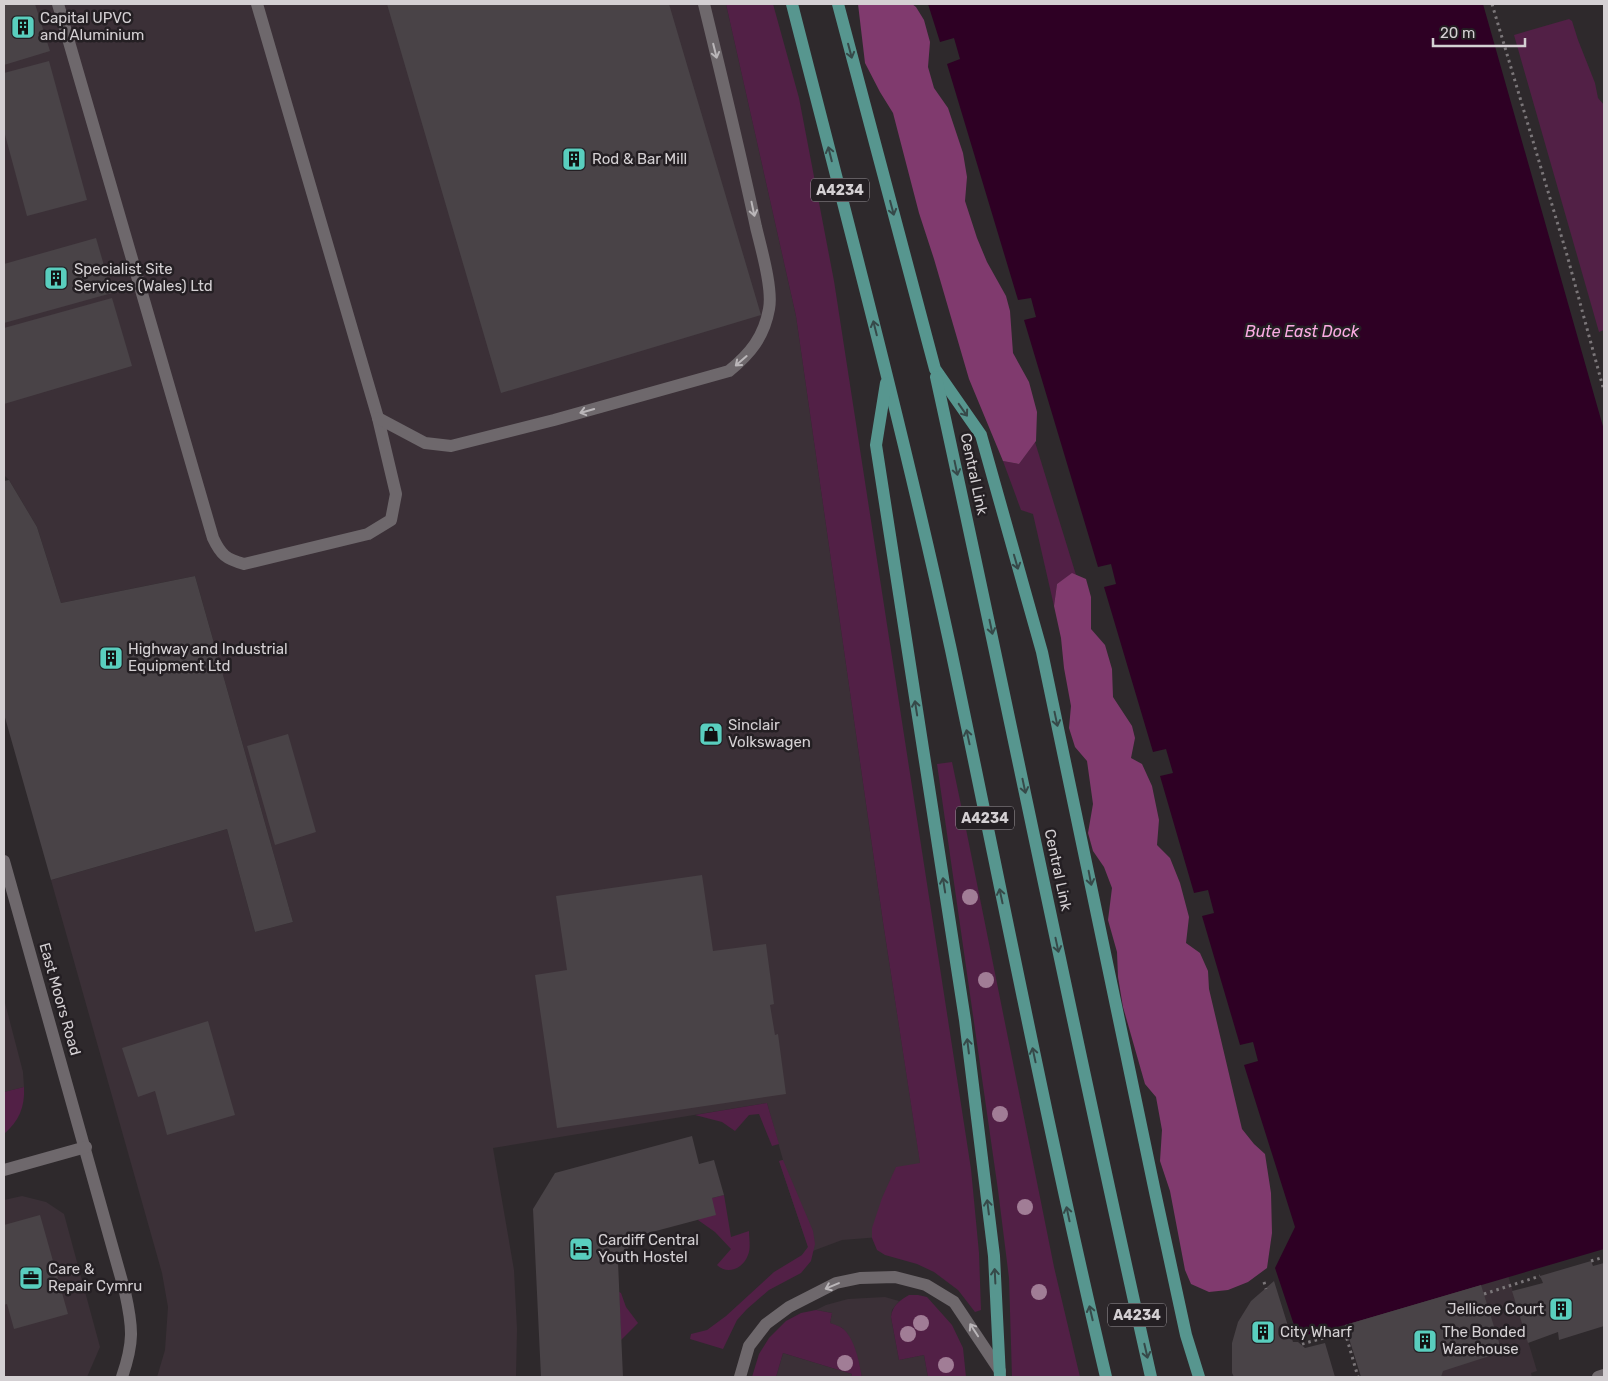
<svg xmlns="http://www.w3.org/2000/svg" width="1608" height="1381" font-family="Rubik,sans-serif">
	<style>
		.built { fill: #3b3037 }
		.green { fill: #522046 }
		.forest { fill: #803a6e }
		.water { fill: #2e0024 }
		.building { fill: #494347 }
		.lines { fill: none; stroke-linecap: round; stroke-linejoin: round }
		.path { stroke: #7b7679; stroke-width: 3; stroke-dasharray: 2.5 4; stroke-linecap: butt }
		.lane { stroke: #6e686c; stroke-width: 12 }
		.street { stroke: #6e686c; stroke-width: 12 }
		.primary { stroke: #57968f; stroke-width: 12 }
		.tree { fill: #a17d96 }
		.oneway { stroke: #bab6b9 }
		.oneway2 { stroke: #364949 }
		.labels { text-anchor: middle; stroke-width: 5; stroke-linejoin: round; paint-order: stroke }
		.shield { fill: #241f23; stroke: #9f9b9e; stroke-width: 1 }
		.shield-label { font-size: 14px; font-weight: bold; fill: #d4d0d3 }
		.poi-label { font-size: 15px; fill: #d4d0d3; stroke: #241f23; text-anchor: start }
		.street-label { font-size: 15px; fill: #d4d0d3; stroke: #241f23 }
		.water-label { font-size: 16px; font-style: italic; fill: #fbabe3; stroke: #241f23 }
	</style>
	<rect width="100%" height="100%" fill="#2e292c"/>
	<g class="built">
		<polygon points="4,4 726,4 796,316 883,922 931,1233 842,1240 802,1255 808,1247 779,1161 783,1160 767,1103 493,1148 514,1270 517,1329 516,1377 157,1377 165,1350 168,1307 162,1273 51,880 227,829 255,932 293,922 195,576 61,603 37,527 9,480 4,475"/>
		<polygon points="4,999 23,1072 24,1087 4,1092"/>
		<polygon points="22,1196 46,1202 64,1214 100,1347 87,1377 4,1377 4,1200"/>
		<polygon points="1507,1272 1537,1371 1531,1373 1532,1377 1362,1377 1343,1321"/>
		<polygon points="885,1297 899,1301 892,1310 891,1317 899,1360 924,1355 928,1377 862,1377 854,1347 848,1335 842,1328 830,1323 832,1313 816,1310 826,1305 848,1299"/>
		<polygon points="783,1353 852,1374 851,1377 776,1377"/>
	</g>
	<g class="green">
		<polygon points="726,4 773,4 799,98 834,281 971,1169 979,1253 981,1310 975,1312 958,1290 934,1272 917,1264 885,1255 877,1250 872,1238 872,1228 882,1198 896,1167 920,1163 883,922 796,316"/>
		<polygon points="1569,19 1572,21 1578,40 1595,83 1598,98 1604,105 1604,330 1599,332 1514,35"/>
		<polygon points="1035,442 1076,575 1072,574 1057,584 1054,606 1033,514 1021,510 1003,461 1019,464"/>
		<polygon points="952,762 965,824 1054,1267 1080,1377 1012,1377 1009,1278 998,1190 937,764"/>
		<path d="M24,1087c1,20 -5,34 -20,47v-42z"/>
		<polygon points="767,1103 779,1144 772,1146 759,1114 749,1115 735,1131 722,1122 695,1115"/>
		<polygon points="783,1160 813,1231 815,1244 811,1261 801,1273 769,1290 747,1309 737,1320 723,1349 690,1339 691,1334 707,1330 726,1316 774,1272 802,1255 808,1247 779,1161"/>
		<path d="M724,1195l7,42 18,-6c0,8 2,17 -1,24 -5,14 -21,20 -31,10l14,-16 -16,-17 -17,-12 14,-22z"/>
		<polygon points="619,1292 621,1293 626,1307 638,1323 621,1340"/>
		<path d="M909,1295h9l9,2 25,28 11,23 3,29h-38l-4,-22 -25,5 -8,-43c1,-11 9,-17 18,-22z"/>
		<path d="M816,1310l16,3 -2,10c4,1 9,3 12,5 13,10 17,34 20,49h-11l1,-3 -69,-21 -7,24h-24l7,-23 10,-16 17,-17 15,-8z"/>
	</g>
	<g class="forest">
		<polygon points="858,4 912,4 916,7 924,20 930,42 928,67 934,88 948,108 963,153 967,177 965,201 977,238 987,262 1006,296 1010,311 1013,353 1029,382 1037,412 1036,441 1019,464 1003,461 969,379 934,259 919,213 893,113 880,92 865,63"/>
		<polygon points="1072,573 1086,579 1091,597 1091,629 1105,645 1112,669 1113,697 1132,726 1135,738 1131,758 1142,764 1152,786 1159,820 1157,845 1170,858 1180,883 1189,917 1186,943 1200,953 1208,971 1209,989 1242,1129 1254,1144 1265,1154 1271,1193 1272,1233 1267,1268 1248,1282 1228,1290 1209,1292 1191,1284 1185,1270 1170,1191 1160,1161 1162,1130 1156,1097 1145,1084 1123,1007 1118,977 1117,952 1108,920 1112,888 1104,867 1093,851 1088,833 1093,804 1087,761 1075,747 1069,728 1071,706 1064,668 1061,638 1054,606 1057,584"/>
	</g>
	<polygon class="water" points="928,4 1483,4 1604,430 1604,1249 1345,1325 1298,1337 1275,1268 1295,1227 1244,1065 1258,1061 1253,1042 1240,1045 1202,916 1214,913 1208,890 1194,893 1160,776 1173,773 1166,749 1153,752 1104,587 1116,584 1111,564 1098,567 1024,320 1036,317 1031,298 1018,300 947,64 960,59 954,38 940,42"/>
	<g class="building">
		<polygon points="4,4 35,4 50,51 4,65"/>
		<polygon points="387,4 669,4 761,315 501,393"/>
		<polygon points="49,61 87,200 27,216 4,131 4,73"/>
		<polygon points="96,238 112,293 4,323 4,264"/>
		<polygon points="112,298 132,366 4,404 4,328"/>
		<polygon points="9,480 37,527 61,603 195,576 293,922 255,932 227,829 51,880 4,714 4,481"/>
		<polygon points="288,734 316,832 275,845 247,746"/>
		<polygon points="702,875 713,951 766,944 774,1004 770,1005 775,1035 778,1034 786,1094 557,1128 535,975 567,970 556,896"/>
		<polygon points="208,1021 235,1115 167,1135 155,1091 138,1097 122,1048"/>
		<polygon points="692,1136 699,1164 714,1160 724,1195 712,1198 716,1215 637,1236 618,1262 623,1377 541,1377 533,1209 555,1173"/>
		<polygon points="40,1215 68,1314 14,1329 7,1304 4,1305 4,1225"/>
		<polygon points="1591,1261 1593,1266 1604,1263 1604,1326 1559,1340 1558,1332 1528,1343 1512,1291 1543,1283 1540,1276"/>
		<polygon points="1274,1281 1293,1342 1298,1342 1305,1348 1325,1343 1335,1377 1234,1377 1232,1373 1232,1343 1238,1322 1251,1301"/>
		<polygon points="1481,1285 1502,1352 1443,1371 1441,1377 1361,1377 1345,1325"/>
	</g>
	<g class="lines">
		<g class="path">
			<polyline points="1492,4 1567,255 1604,391"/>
			<polyline points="1591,1261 1604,1257"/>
			<polyline points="1264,1282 1266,1289"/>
			<polyline points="1484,1294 1540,1276"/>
			<polyline points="1345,1332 1358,1377"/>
			<polyline points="1302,1344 1348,1331"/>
		</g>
		<g class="lane">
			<path d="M58,4l155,534c8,17 13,21 31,26l124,-30 23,-14 5,-26 -18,-76 -121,-414"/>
			<path d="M378,418l47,25 26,3 103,-26 175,-49c21,-17 35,-34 40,-62 4,-20 -8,-61 -13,-82 -16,-75 -34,-149 -52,-223"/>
		</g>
		<g class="street">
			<path d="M4,861l121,431c8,36 9,50 -3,85"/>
			<polyline points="4,1170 86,1147"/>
			<polyline points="740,1377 749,1346 766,1324 789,1307 836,1283 860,1278 895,1277 926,1285 954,1302 1000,1371"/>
			<polyline points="1598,1377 1604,1375"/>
		</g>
		<g class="primary">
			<path d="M792,4c55,215 112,429 159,646 51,243 98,486 155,727"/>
			<polyline points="838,4 935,369 981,435 1042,652 1155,1192 1186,1335 1199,1377"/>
			<path d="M936,377c73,333 140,668 215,1000"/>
			<polyline points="886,383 876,445 965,1020 994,1256 1000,1377"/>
		</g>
	</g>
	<g class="tree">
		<circle cx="970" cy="897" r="8"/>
		<circle cx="986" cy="980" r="8"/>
		<circle cx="1000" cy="1114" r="8"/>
		<circle cx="1025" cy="1207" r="8"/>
		<circle cx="1039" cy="1292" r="8"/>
		<circle cx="921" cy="1323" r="8"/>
		<circle cx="908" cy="1334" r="8"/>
		<circle cx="845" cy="1363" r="8"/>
		<circle cx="946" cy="1365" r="8"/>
	</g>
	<defs><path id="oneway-shaft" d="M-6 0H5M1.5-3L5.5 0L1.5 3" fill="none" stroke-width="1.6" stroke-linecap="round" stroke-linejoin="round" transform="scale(1.25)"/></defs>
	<g class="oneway">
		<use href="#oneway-shaft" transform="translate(715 51) rotate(76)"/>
		<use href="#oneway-shaft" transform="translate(753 209) rotate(78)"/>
		<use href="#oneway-shaft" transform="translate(741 361) rotate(139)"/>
		<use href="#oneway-shaft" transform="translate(587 411) rotate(164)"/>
		<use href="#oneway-shaft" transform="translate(832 1286) rotate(157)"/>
		<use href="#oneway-shaft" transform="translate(974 1330) rotate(-123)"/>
	</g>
	<g class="oneway2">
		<use href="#oneway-shaft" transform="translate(850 51) rotate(75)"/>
		<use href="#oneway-shaft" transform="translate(830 154) rotate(-104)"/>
		<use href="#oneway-shaft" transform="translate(892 208) rotate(75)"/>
		<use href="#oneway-shaft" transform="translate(875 328) rotate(-104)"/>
		<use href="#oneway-shaft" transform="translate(963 410) rotate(55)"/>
		<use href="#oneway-shaft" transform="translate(956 468) rotate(78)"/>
		<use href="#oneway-shaft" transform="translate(1016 562) rotate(74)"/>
		<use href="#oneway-shaft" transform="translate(991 627) rotate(78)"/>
		<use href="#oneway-shaft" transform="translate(916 708) rotate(-99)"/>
		<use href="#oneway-shaft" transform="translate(1056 719) rotate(78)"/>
		<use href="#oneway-shaft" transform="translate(968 737) rotate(-102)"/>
		<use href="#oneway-shaft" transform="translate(1024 786) rotate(78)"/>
		<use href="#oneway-shaft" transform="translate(1090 878) rotate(79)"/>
		<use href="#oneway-shaft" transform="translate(944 885) rotate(-99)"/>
		<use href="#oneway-shaft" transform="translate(1001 896) rotate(-102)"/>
		<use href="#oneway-shaft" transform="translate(1057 945) rotate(78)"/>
		<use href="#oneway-shaft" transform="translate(968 1046) rotate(-97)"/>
		<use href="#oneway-shaft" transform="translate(1034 1055) rotate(-102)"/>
		<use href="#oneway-shaft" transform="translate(988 1207) rotate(-97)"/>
		<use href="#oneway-shaft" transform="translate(1068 1214) rotate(-102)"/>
		<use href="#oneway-shaft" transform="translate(995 1276) rotate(-93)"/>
		<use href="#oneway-shaft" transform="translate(1091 1313) rotate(-103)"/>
		<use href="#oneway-shaft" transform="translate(1146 1351) rotate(77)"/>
	</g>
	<defs>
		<g id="building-square" transform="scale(1.25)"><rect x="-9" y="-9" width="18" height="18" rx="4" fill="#59cebe" stroke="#241f23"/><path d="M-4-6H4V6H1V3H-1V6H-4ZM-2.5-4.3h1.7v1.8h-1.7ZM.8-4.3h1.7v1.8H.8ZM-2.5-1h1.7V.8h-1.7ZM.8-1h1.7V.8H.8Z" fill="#111"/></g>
		<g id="shop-square" transform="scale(1.25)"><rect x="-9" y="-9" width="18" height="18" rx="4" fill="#59cebe" stroke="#241f23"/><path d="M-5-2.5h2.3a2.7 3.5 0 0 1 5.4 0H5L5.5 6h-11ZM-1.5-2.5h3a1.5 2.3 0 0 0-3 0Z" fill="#111"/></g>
		<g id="hotel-square" transform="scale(1.25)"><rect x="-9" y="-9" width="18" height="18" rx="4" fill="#59cebe" stroke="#241f23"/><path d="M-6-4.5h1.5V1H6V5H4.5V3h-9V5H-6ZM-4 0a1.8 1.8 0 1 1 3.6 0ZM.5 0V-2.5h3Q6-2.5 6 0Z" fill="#111"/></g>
		<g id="office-square" transform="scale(1.25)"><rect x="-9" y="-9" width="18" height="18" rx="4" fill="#59cebe" stroke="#241f23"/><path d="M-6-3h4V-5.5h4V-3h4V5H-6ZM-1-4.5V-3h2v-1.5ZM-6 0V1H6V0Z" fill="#111"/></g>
	</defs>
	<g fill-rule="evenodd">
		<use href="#building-square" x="23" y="27"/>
		<use href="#building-square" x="574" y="159"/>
		<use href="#building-square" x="56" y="278"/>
		<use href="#building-square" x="111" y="658"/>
		<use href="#shop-square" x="711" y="734"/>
		<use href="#hotel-square" x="581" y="1249"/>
		<use href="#office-square" x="31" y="1278"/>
		<use href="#building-square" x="1561" y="1309"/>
		<use href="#building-square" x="1263" y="1332"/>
		<use href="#building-square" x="1425" y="1341"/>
	</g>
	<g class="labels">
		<g class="shield">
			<rect x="811" y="178.5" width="58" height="23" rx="4"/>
			<rect x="956" y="806.5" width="58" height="23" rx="4"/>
			<rect x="1108" y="1303.5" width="58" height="23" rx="4"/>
		</g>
		<g class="shield-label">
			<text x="840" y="195">A4234</text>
			<text x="985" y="823">A4234</text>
			<text x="1137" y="1320">A4234</text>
		</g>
		<g class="poi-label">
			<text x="40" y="23">Capital UPVC<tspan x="40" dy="17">and Aluminium</tspan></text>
			<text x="592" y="164">Rod &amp; Bar Mill</text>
			<text x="74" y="274">Specialist Site<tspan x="74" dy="17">Services (Wales) Ltd</tspan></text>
			<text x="128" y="654">Highway and Industrial<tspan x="128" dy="17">Equipment Ltd</tspan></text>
			<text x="728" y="730">Sinclair<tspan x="728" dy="17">Volkswagen</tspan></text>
			<text x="598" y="1245">Cardiff Central<tspan x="598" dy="17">Youth Hostel</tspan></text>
			<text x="48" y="1274">Care &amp;<tspan x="48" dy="17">Repair Cymru</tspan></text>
			<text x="1544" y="1314" text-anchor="end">Jellicoe Court</text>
			<text x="1280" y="1337">City Wharf</text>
			<text x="1442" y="1337">The Bonded<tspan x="1442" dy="17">Warehouse</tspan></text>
		</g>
		<g class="street-label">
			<text transform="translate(974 474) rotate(78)" y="5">Central Link</text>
			<text transform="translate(1058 870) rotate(78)" y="5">Central Link</text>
			<text transform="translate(60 999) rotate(74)" y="5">East Moors Road</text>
		</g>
		<g class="water-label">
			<text x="1302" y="337">Bute East Dock</text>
		</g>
	</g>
	<rect width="1608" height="1381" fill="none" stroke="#d4d0d3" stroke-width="10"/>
	<path d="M1433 38v8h92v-8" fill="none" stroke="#d4d0d3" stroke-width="2.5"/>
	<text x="1440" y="38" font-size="15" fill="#d4d0d3" stroke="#241f23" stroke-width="4" paint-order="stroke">20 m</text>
</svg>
